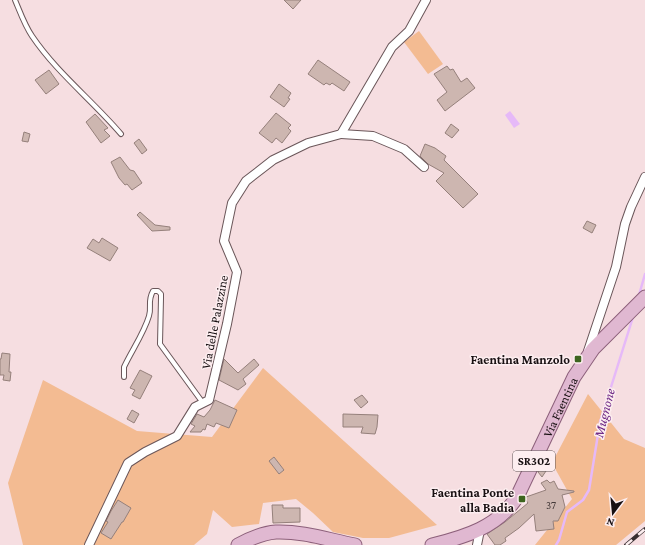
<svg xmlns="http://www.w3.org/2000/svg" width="645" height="545" font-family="'Crimson Pro',serif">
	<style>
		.green { fill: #f3bb92 }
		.water { fill: #e6b9f8 }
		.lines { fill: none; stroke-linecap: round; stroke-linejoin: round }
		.stream { stroke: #e6b9f8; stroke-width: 2.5 }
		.building { fill: #cdb6b0; stroke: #95807b }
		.service-casing { stroke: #6a5659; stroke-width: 6 }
		.minor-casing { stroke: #6a5659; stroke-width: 10 }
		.primary-casing { stroke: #8c5f7a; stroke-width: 15 }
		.service { stroke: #fff; stroke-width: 4 }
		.minor { stroke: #fff; stroke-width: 8 }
		.primary { stroke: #e0b8d1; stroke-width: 13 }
		.rail-casing { stroke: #382e30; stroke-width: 4 }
		.rail { stroke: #fdeef0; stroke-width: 2.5; stroke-dasharray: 8; stroke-linecap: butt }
		.poi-dot { fill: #3d641f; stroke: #fdeef0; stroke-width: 1.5 }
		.labels { text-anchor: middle; stroke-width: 3; stroke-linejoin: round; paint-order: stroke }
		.number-label { font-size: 11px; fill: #453a3a }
		.shield { fill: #fdeef0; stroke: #5d5355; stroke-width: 1 }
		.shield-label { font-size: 12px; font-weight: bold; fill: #181012 }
		.street-label { font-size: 13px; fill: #181012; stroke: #fdeef0 }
		.poi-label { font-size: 13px; font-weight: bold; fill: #181012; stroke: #fdeef0; text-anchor: end }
		.water-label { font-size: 14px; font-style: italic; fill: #712d88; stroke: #fdeef0 }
	</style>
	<rect width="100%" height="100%" fill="#f6dee1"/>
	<g class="green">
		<polygon points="419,31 443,64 428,74 404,42"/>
		<polygon points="263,368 437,525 389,538 363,538 333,532 313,513 296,499 263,503 259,524 232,527 213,510 207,534 194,545 23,545 8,483 43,380 137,431 212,437"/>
		<polygon points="588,394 624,439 645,448 645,521 616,545 535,545 572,499 552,463"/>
	</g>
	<polygon class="water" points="510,111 520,124 514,128 505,115"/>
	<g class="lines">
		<g class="stream">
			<polyline points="639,295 645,274"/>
			<polyline points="556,545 559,540 567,512 583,500 589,490 600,422 633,317"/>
		</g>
	</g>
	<g class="building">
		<polygon points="284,0 301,0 293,9"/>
		<polygon points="318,60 350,82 344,91 332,83 330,85 326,83 324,85 308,74"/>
		<polygon points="447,66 450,70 453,69 461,82 467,78 475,88 445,111 437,100 447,92 434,74"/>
		<polygon points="49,70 59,84 46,94 35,80"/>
		<polygon points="279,84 291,93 288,98 290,99 284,107 270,97"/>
		<polygon points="276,113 291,125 288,128 291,131 282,143 276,138 272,143 259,133"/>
		<polygon points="95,114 108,128 104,130 110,136 101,143 86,122"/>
		<polygon points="451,124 459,130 452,138 445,133"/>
		<polygon points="24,132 30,134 28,142 22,141"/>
		<polygon points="139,139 147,150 142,154 134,143"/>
		<polygon points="425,144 435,148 446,156 444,160 478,194 463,208 436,181 444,173 428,164 420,156"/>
		<polygon points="120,157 130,170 134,171 142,183 132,190 127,184 125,185 119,178 111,162"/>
		<polygon points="140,212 155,225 170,227 170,230 152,231 137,215"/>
		<polygon points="587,221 596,225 592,233 583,228"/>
		<polygon points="102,238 118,248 110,261 87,248 93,239 99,243"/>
		<polygon points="2,353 10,354 9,372 11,372 10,381 3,380 4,375 0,375 0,359 1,359"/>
		<polygon points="224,359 238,373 254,359 259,365 243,379 246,384 238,390 219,380"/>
		<polygon points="140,370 152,376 140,399 132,395 135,390 130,388"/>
		<polygon points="362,395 368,402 361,408 354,400"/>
		<polygon points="215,400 237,410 229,428 216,423 214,427 207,424 205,430 203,429 201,432 190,432 195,426 191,424 197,414 204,417 210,410"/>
		<polygon points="132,410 139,414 134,423 127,419"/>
		<polygon points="343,414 378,415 377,427 375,434 361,433 363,427 343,427"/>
		<polygon points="274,457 284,470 279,474 269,461"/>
		<polygon points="543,462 548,468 542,477 538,472"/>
		<polygon points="547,480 550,483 554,481 558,489 574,491 574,492 562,495 565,507 558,521 553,521 554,529 536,531 534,514 519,528 505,538 506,541 500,545 495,545 487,534 505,522 528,503 525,499 526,497 546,490 541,483"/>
		<polygon points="118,500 131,508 123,522 122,522 111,539 101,533 108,522 106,521 111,511"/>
		<polygon points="272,505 283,505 283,508 300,508 300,522 273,523"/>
	</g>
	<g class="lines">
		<g class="service-casing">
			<g id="service">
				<path d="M15,0c5,12 10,26 17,36 25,37 60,64 89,98"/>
				<path d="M124,377v-10c8,-17 20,-34 25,-51 3,-10 -2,-14 4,-25h5l3,3v4l-1,46 43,59"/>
			</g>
		</g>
		<g class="minor-casing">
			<g id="minor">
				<polyline points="341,134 373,136 404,149 424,167"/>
				<polyline points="588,351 616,267 625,224 631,207 645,177"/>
				<polyline points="89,545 128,463 145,452 177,436 195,407 209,400 227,324 237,272 224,241 232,203 246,181 273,160 308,143 341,134 392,47 409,31 426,0"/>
				<polyline points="477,545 480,530"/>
			</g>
		</g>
		<g class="primary-casing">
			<g id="primary">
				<path d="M238,545c11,-6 25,-12 38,-13 26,-1 53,8 79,13"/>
				<path id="s1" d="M432,545c33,-8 66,-18 85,-48l57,-120 19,-28 52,-52"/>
			</g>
		</g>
		<use href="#service" class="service"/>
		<use href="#minor" class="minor"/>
		<use href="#primary" class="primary"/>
		<g class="rail-casing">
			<polyline id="rail" points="626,545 645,529"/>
		</g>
		<use href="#rail" class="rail"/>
	</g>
	<g class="poi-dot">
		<rect x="574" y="355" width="8" height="8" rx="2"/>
		<rect x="518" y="495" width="8" height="8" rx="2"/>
	</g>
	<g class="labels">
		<g class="number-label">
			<text x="551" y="509">37</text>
		</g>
		<rect class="shield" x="513" y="451" width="42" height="20" rx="3"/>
		<g class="shield-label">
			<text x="534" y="465">SR302</text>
		</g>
		<g class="street-label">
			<text transform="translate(214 322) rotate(-79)" y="5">Via delle Palazzine</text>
			<text dy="5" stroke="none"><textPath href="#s1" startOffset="200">Via Faentina</textPath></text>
		</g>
		<g class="poi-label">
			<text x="570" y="364">Faentina Manzolo</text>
			<text x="514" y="497">Faentina Ponte<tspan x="514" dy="15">alla Badia</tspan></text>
		</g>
		<g class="water-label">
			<text transform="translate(604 413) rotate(-76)" y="5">Mugnone</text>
		</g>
	</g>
	<g transform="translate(613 513) rotate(196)" stroke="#fdeef0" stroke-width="3" paint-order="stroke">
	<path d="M0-3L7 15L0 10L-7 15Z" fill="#181012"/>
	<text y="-6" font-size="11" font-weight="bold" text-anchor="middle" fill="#181012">N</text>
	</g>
</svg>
